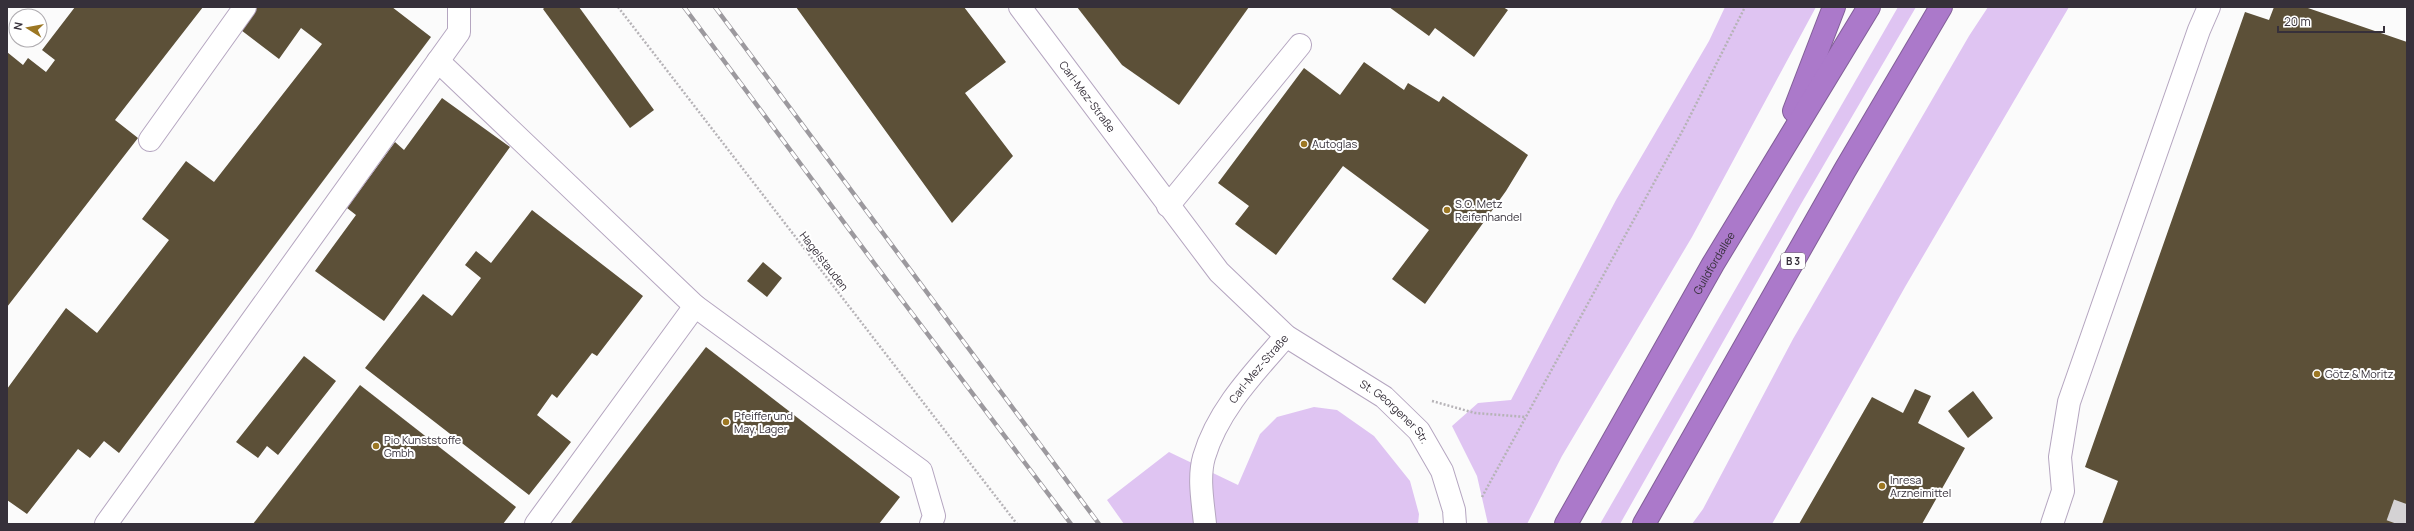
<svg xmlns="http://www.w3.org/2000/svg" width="2414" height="531" font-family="Manrope,sans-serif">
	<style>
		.green { fill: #dfc4f2 }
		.building { fill: #5c5038 }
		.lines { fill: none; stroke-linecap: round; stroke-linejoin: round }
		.minor-tunnel { stroke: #d4d2d4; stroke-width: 22; stroke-dasharray: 22 11; stroke-linecap: butt }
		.minor-casing { stroke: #b5a6c0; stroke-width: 24 }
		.highway-casing { stroke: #825f98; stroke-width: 24 }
		.path { stroke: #b6b3b7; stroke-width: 2.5; stroke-dasharray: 2 2; stroke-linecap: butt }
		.minor { stroke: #fff; stroke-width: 22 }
		.highway { stroke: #ab79ca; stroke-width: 22 }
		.rail-casing { stroke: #9c999e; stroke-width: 4.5 }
		.rail { stroke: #fff; stroke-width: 3; stroke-dasharray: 9; stroke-linecap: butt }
		.poi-dot { fill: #9c7723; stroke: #fff; stroke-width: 1.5 }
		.labels { text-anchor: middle; stroke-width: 4; stroke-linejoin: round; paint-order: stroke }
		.shield { fill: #fff; stroke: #726e75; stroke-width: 1 }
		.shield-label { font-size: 10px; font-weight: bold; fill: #36303a }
		.street-label { font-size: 11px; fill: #36303a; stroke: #fff }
		.poi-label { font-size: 11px; fill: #36303a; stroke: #fff; text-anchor: start }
	</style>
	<rect width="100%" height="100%" fill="#fbfbfb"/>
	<g class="green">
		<polygon points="1725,7 1816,7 1692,237 1562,456 1527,524 1488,524 1477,476 1452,426 1478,403 1511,400 1616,200 1709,41"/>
		<polygon points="1898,7 1916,7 1801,204 1620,524 1600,524"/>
		<polygon points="1988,7 2069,7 1905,287 1772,524 1692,524 1703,509 1793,339 1969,36"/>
		<polygon points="1314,407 1337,410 1374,436 1410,481 1419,514 1418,524 1124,524 1107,500 1169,452 1238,485 1260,434 1277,417"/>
	</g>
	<g class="building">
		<polygon points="75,7 203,7 115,120 138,138 7,307 7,52 23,65 28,58 46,72 55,60 42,50"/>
		<polygon points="252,7 392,7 431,37 119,453 104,441 90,458 78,449 27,514 7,500 7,389 66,308 97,333 169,240 142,219 186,161 214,182 322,44 301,28 279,59 237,27"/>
		<polygon points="545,7 579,7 654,110 630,128 543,9"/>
		<polygon points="796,7 964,7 1006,62 965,93 1013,156 952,223"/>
		<polygon points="1077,7 1249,7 1179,105 1122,65"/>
		<polygon points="1389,7 1503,7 1508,10 1474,57 1435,28 1429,36"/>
		<polygon points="2274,7 2305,7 2407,42 2407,524 2102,524 2118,481 2085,467 2245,12 2269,20"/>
		<polygon points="1364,62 1404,90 1408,83 1439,102 1443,96 1528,155 1506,191 1425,304 1392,279 1429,230 1343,166 1276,255 1235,224 1249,206 1218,183 1304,68 1340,95"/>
		<polygon points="442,98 510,147 384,321 315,271 356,215 347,208 395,142 404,150"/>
		<polygon points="532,210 643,296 597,356 592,353 557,398 552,394 537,415 571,442 529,495 365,368 423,294 452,316 481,278 465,265 476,251 491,263"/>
		<polygon points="763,262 782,278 767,297 747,281"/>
		<polygon points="706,347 900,497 879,524 570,524"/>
		<polygon points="304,356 336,381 278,455 267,446 258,458 236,442"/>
		<polygon points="360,385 516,507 503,524 253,524"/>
		<polygon points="1915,389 1931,396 1918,423 1965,448 1922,524 1799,524 1872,397 1903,413"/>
		<polygon points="1973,391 1993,418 1968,438 1948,411"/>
	</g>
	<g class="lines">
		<polyline class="minor-tunnel" points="2397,524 2407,496"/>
		<g class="minor-casing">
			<g id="minor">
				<path id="s1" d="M1020,7l199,265 67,64 98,61 35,34 23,40 12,39 1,14"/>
				<polyline points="438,61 695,306 921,471 934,516 931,524"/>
				<polyline points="150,140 245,7"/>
				<polyline points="1168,206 1300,45"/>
				<polyline points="106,524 459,32 459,7"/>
				<polyline points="536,524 695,306"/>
				<path id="s2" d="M1205,524c-2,-21 -7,-46 -1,-67 14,-48 51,-85 82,-121"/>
				<polyline points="2052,524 2063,491 2060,457 2069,402 2199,30 2209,7"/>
			</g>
		</g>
		<g class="highway-casing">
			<g id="highway">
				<polyline points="1794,111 1834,7"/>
				<path id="s3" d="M1566,524l147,-260 156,-257"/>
				<polyline points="1644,524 1845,170 1941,7"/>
			</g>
		</g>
		<g class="path">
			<polyline points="618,7 1017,524"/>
			<polyline points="1432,401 1475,413 1526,417"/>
			<polyline points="1482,497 1684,128 1745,7"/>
		</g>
		<use href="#minor" class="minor"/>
		<use href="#highway" class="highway"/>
		<g class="rail-casing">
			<g id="rail">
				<polyline points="684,7 874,263 1071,524"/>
				<polyline points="715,7 1099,524"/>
			</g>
		</g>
		<use href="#rail" class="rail"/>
	</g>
	<g class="poi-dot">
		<circle cx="1304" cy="144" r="4"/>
		<circle cx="1447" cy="210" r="4"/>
		<circle cx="2317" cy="374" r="4"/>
		<circle cx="726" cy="422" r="4"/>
		<circle cx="376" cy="446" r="4"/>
		<circle cx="1882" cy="486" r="4"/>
	</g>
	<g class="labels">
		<rect class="shield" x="1781" y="253" width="24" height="16" rx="3"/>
		<g class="shield-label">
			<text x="1793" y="265">B 3</text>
		</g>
		<g class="street-label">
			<text dy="4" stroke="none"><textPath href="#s1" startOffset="112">Carl-Mez-Straße</textPath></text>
			<text transform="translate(824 261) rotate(52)" y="4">Hagelstauden</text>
			<text dy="4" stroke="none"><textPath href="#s3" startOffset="300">Guildfordallee</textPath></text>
			<text dy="4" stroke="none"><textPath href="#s2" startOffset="172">Carl-Mez-Straße</textPath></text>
			<text dy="4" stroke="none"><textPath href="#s1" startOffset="557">St. Georgener Str.</textPath></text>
		</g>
		<g class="poi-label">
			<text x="1312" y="148">Autoglas</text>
			<text x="1455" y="208">S.O. Metz<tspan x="1455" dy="13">Reifenhandel</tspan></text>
			<text x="2325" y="378">Götz &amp; Moritz</text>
			<text x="734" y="420">Pfeiffer und<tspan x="734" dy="13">May, Lager</tspan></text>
			<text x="384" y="444">Pio Kunststoffe<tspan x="384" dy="13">Gmbh</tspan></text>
			<text x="1890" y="484">Inresa<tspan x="1890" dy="13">Arzneimittel</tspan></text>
		</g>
	</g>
	<rect width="2414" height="531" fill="none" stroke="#36303a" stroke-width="16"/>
	<g transform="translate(28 28) rotate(281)"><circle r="19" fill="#ffffff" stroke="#afacb0"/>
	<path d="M0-3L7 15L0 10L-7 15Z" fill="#9c7723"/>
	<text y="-6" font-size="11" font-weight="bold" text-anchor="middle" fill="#36303a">N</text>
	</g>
	<path d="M2278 26v6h106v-6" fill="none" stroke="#36303a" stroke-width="2"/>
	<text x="2284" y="26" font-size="12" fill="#36303a" stroke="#ffffff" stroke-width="3" paint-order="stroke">20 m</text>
</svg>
